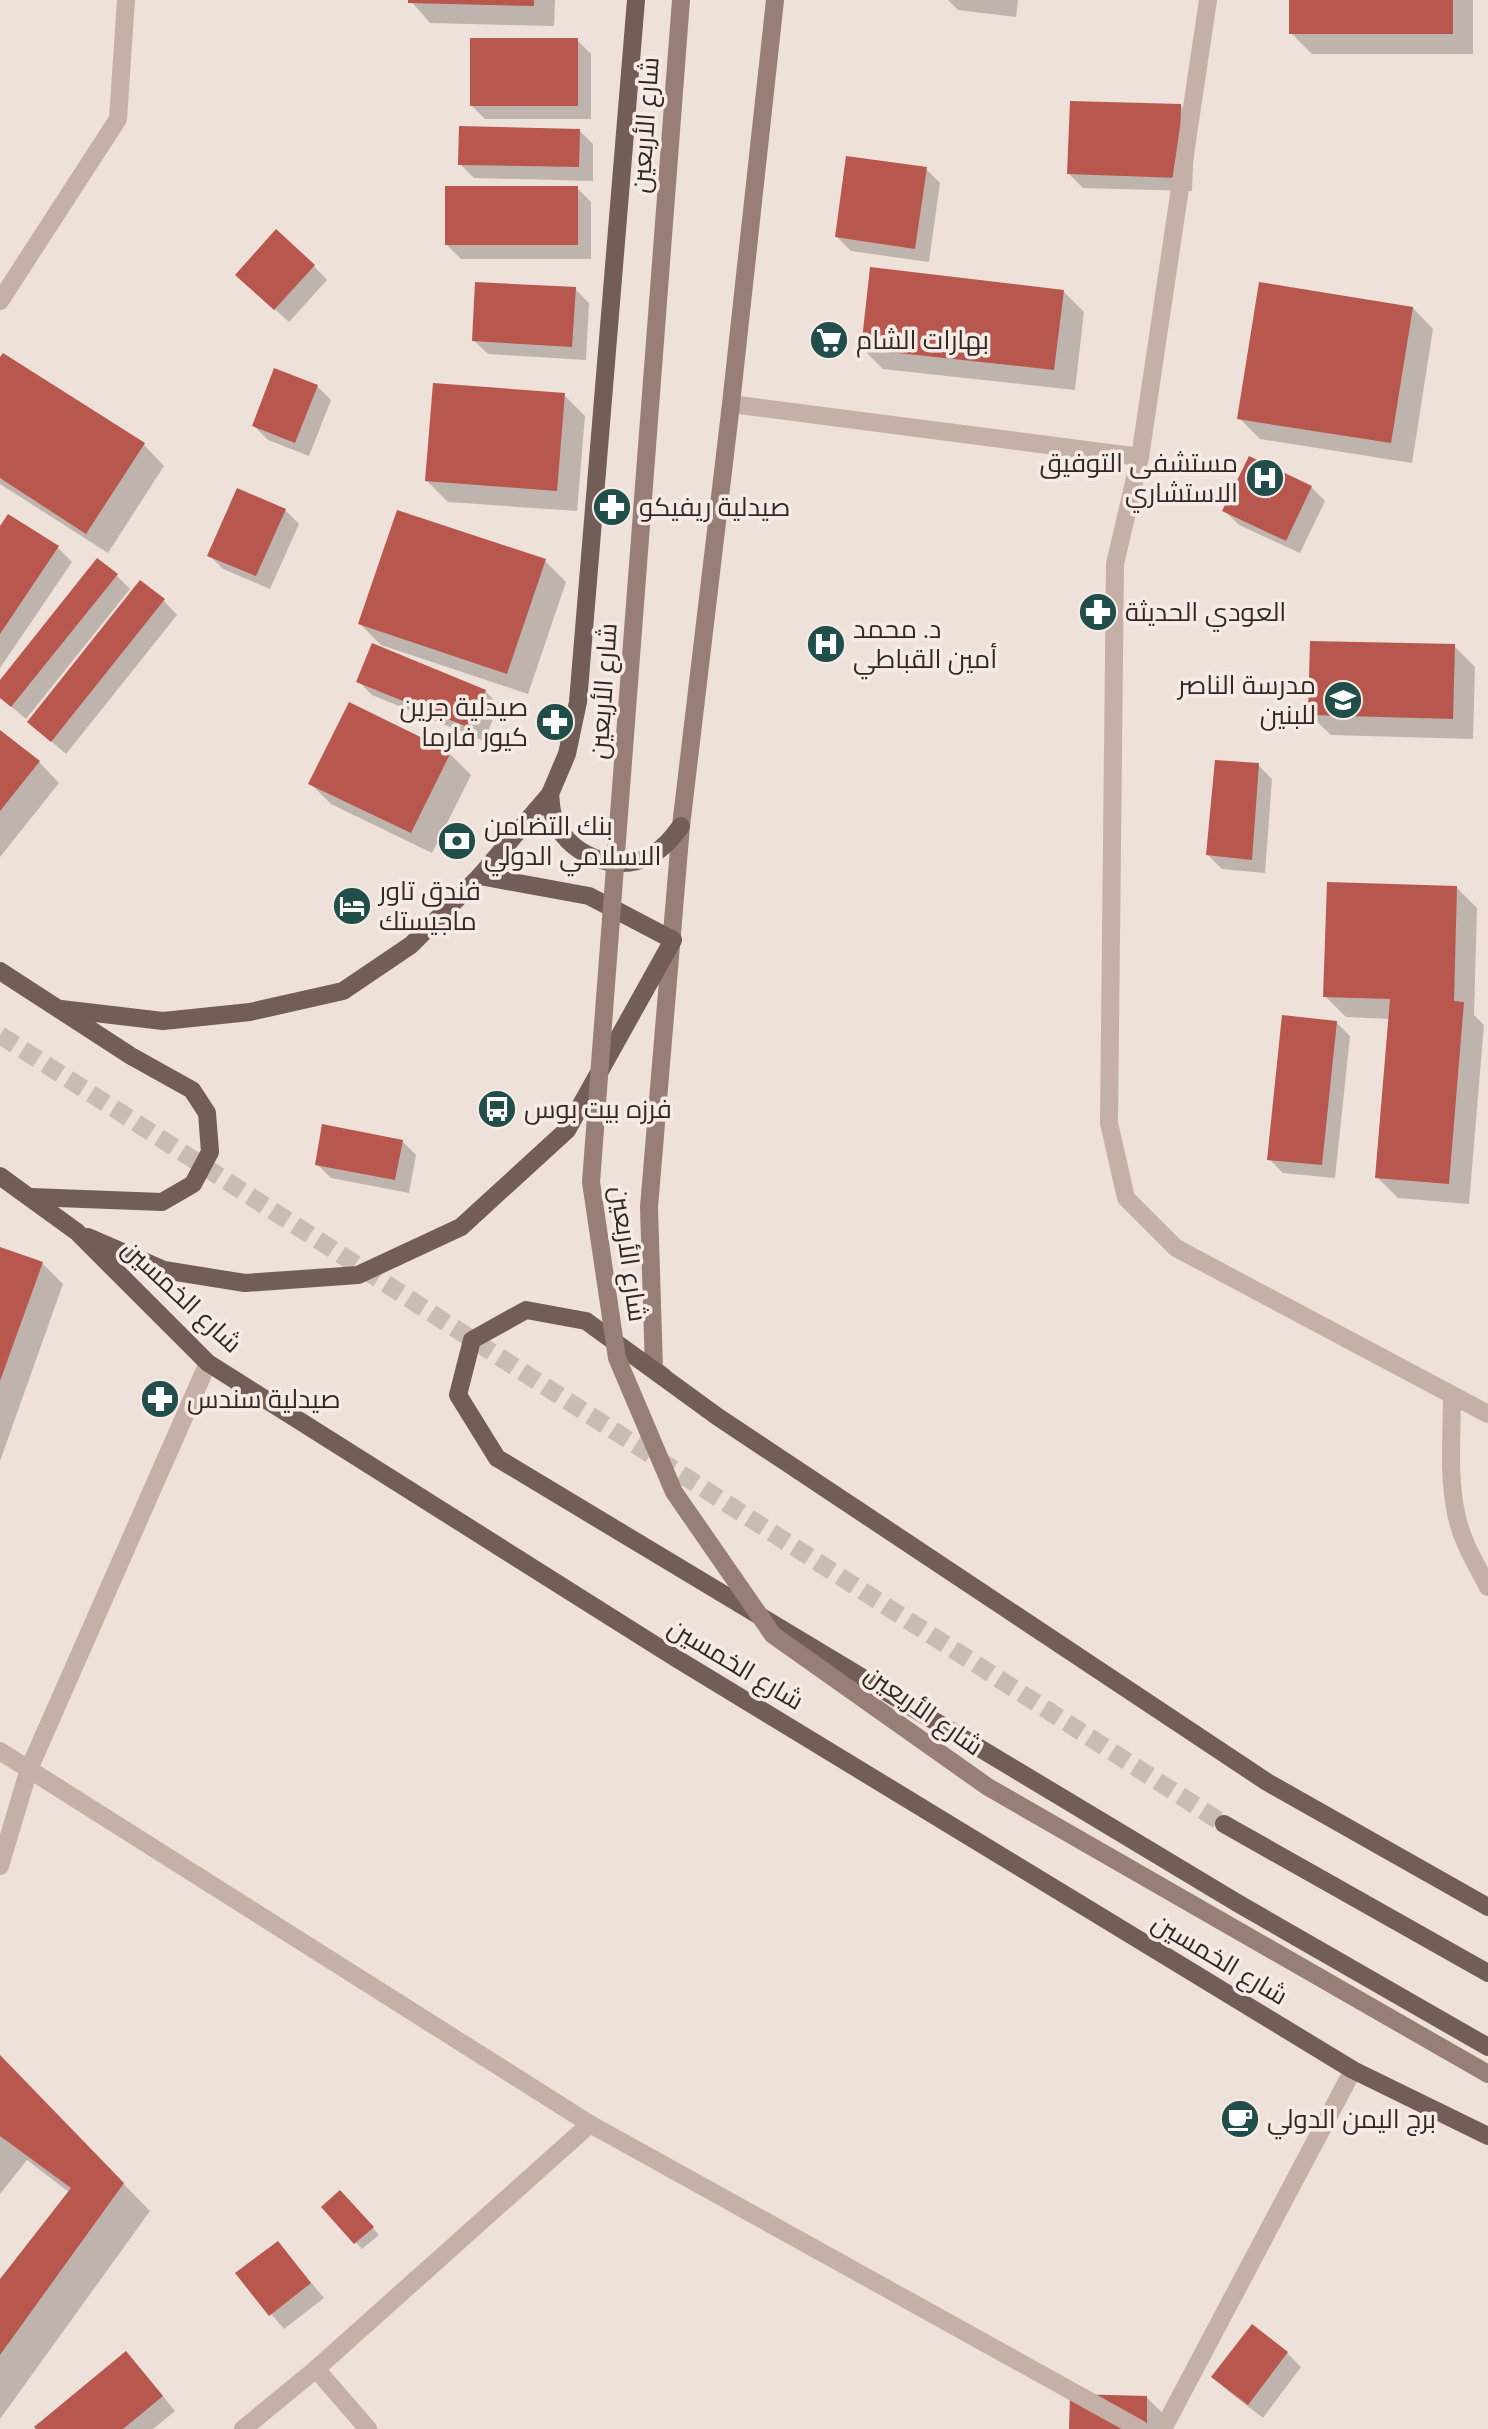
<svg xmlns="http://www.w3.org/2000/svg" width="1488" height="2429" font-family="Figtree,Cairo,sans-serif">
	<style>
		.shadow { fill: #0003 }
		.building { fill: #b8574d }
		.lines { fill: none; stroke-linecap: round; stroke-linejoin: round }
		.primary-tunnel { stroke: #c8bcb5; stroke-width: 18; stroke-dasharray: 18 9; stroke-linecap: butt }
		.service { stroke: #c4b0a7; stroke-width: 18 }
		.minor { stroke: #c4b0a7; stroke-width: 18 }
		.secondary { stroke: #977f78; stroke-width: 18 }
		.primary { stroke: #725d59; stroke-width: 18 }
		.secondary-bridge { stroke: #977f78; stroke-width: 18 }
		.labels { text-anchor: middle; stroke-width: 7; stroke-linejoin: round; paint-order: stroke }
		.street-label { font-size: 26px; fill: #312826; stroke: #f6ebe4 }
		.poi-label { font-size: 26px; fill: #312826; stroke: #f6ebe4; text-anchor: start }
	</style>
	<rect width="100%" height="100%" fill="#eee1d9"/>
	<g class="shadow">
		<polygon points="410,0 555,0 554,26 430,23"/>
		<polygon points="948,0 1018,0 1016,17 958,10"/>
		<polygon points="1291,0 1473,0 1473,54 1312,54 1291,33"/>
		<polygon points="577,40 591,54 591,119 485,119 471,105"/>
		<polygon points="1181,106 1195,120 1192,191 1083,188 1069,174"/>
		<polygon points="579,130 593,144 593,181 474,178 460,164"/>
		<polygon points="926,169 940,183 929,262 851,251 837,237"/>
		<polygon points="577,188 591,202 591,259 461,259 447,245"/>
		<polygon points="314,266 327,280 289,322 251,288"/>
		<polygon points="575,289 589,303 586,360 488,354 473,340"/>
		<polygon points="1063,291 1084,312 1075,390 883,369 862,348"/>
		<polygon points="1413,308 1433,329 1412,463 1260,439 1239,418"/>
		<polygon points="0,360 144,445 164,466 108,553 0,484"/>
		<polygon points="317,386 331,400 309,456 268,440 254,426"/>
		<polygon points="564,395 585,416 577,511 448,502 427,481"/>
		<polygon points="1311,487 1325,501 1300,553 1239,525 1225,511"/>
		<polygon points="285,510 299,524 270,589 223,569 209,555"/>
		<polygon points="9,516 58,548 72,562 0,668 0,529"/>
		<polygon points="545,561 566,582 528,694 381,645 360,624"/>
		<polygon points="116,575 130,589 26,719 0,697 0,683"/>
		<polygon points="164,601 177,615 66,754 29,722"/>
		<polygon points="1454,646 1475,667 1473,739 1331,735 1310,715"/>
		<polygon points="358,681 485,691 499,705 484,741 372,695"/>
		<polygon points="0,732 39,762 59,783 0,857"/>
		<polygon points="450,754 471,775 432,853 331,804 311,784"/>
		<polygon points="1258,765 1272,779 1265,873 1222,869 1208,855"/>
		<polygon points="1456,887 1477,908 1474,1015 1484,1025 1469,1204 1398,1198 1377,1177 1390,1019 1346,1017 1325,996"/>
		<polygon points="1336,1022 1350,1036 1335,1178 1283,1173 1269,1159"/>
		<polygon points="402,1141 416,1155 409,1193 331,1178 317,1164"/>
		<polygon points="0,1249 42,1263 63,1284 0,1461"/>
		<polygon points="0,2057 150,2211 0,2419 0,2282 70,2193 27,2160 0,2194"/>
		<polygon points="347,2199 379,2235 362,2249 323,2207"/>
		<polygon points="278,2243 324,2298 284,2329 237,2274"/>
		<polygon points="1252,2327 1287,2353 1301,2367 1263,2418 1228,2391 1214,2377"/>
		<polygon points="140,2368 175,2411 153,2429 38,2429"/>
		<polygon points="1147,2398 1168,2418 1167,2429 1071,2429"/>
	</g>
	<g class="building">
		<polygon points="408,0 534,0 534,6 408,3"/>
		<rect x="1289" y="0" width="164" height="34"/>
		<rect x="470" y="38" width="108" height="68"/>
		<polygon points="1070,101 1181,104 1179,178 1067,174"/>
		<polygon points="459,126 580,129 579,167 458,165"/>
		<polygon points="846,156 927,167 915,249 835,237"/>
		<rect x="445" y="186" width="133" height="59"/>
		<polygon points="276,229 315,265 274,310 235,275"/>
		<polygon points="870,267 1064,290 1054,370 861,349"/>
		<polygon points="475,282 576,287 572,347 472,341"/>
		<polygon points="1259,282 1413,307 1391,443 1237,419"/>
		<polygon points="3,353 145,443 86,534 0,478 0,357"/>
		<polygon points="274,368 318,385 295,443 252,426"/>
		<polygon points="433,383 565,393 557,491 425,481"/>
		<polygon points="1249,456 1312,486 1286,541 1222,511"/>
		<polygon points="237,488 286,509 256,576 207,556"/>
		<polygon points="397,510 546,559 507,674 358,624"/>
		<polygon points="8,514 59,546 0,634 0,526"/>
		<polygon points="97,558 118,574 11,707 0,698 0,680"/>
		<polygon points="140,580 165,599 51,742 27,722"/>
		<polygon points="1310,641 1455,644 1453,719 1308,715"/>
		<polygon points="372,643 486,690 470,728 356,682"/>
		<polygon points="349,702 451,752 411,833 308,784"/>
		<polygon points="0,730 40,761 0,811"/>
		<polygon points="1215,760 1259,763 1252,860 1206,855"/>
		<polygon points="1327,882 1457,886 1454,1001 1464,1002 1449,1184 1375,1178 1390,999 1323,997"/>
		<polygon points="1282,1015 1337,1021 1322,1165 1267,1160"/>
		<polygon points="322,1124 403,1140 395,1180 315,1165"/>
		<polygon points="0,1247 43,1262 0,1381"/>
		<polygon points="0,2055 124,2183 0,2355 0,2279 71,2188 0,2136"/>
		<polygon points="340,2190 374,2227 354,2244 321,2207"/>
		<polygon points="278,2241 311,2283 269,2316 235,2273"/>
		<polygon points="1252,2324 1288,2352 1248,2405 1211,2377"/>
		<polygon points="126,2351 163,2396 123,2429 36,2429 34,2427"/>
		<polygon points="1070,2394 1147,2396 1147,2429 1069,2429"/>
	</g>
	<g class="lines">
		<polyline class="primary-tunnel" points="0,1035 1224,1824"/>
		<path class="service" d="M1452,1395c0,39 -4,80 4,118 5,27 20,51 32,74"/>
		<g class="minor">
			<polyline points="1208,0 1140,457 1115,564 1109,1123 1126,1198 1176,1248 1488,1414"/>
			<polyline points="0,301 118,119 126,0"/>
			<polyline points="731,404 1140,457"/>
			<polyline points="0,1751 590,2124 1140,2429"/>
			<polyline points="0,1866 29,1769 208,1363"/>
			<polyline points="316,2369 368,2429"/>
			<polyline points="243,2429 316,2369 590,2124"/>
			<polyline points="1163,2429 1353,2070"/>
		</g>
		<polyline class="secondary" points="664,1377 654,1369 649,1207 681,826 731,404 775,0"/>
		<g class="primary">
			<path d="M550,794c1,7 1,15 3,21 11,39 63,60 97,41 14,-8 22,-18 31,-30"/>
			<polyline points="0,971 131,1056 192,1090 207,1113 210,1152 193,1184 162,1202 31,1197"/>
			<polyline points="61,1009 163,1021 250,1012 343,991 411,945 480,876 550,794 567,754 578,702 636,0"/>
			<polyline points="0,1176 77,1232 208,1363 674,1657 1353,2070 1488,2136"/>
			<polyline points="88,1237 164,1270 245,1283 358,1275 461,1227 567,1130 673,940 589,896 480,876"/>
			<polyline points="1224,1824 1488,1973"/>
			<polyline points="1488,1907 1267,1782 718,1417 586,1321 526,1310 472,1340 458,1395 497,1458 1239,1904 1488,2047"/>
		</g>
		<polyline class="secondary-bridge" points="681,0 591,1182 617,1358 674,1492 773,1635 988,1787 1488,2074"/>
	</g>
	<defs>
		<g id="supermarket-disc" transform="scale(2.0125)"><circle r="9.5" fill="#214e4a" stroke="#f6ebe4"/><path d="M-6-5.5h2.5l.6 2H6L4.5 2H-2.5L-4.4-4H-6ZM-1.5 3.2a1.3 1.3 0 1 0 .1 0ZM3 3.2a1.3 1.3 0 1 0 .1 0Z" fill="#fff"/></g>
		<g id="hospital-disc" transform="scale(2.0125)"><circle r="9.5" fill="#214e4a" stroke="#f6ebe4"/><path d="M-5-5h3v3.5h4V-5h3V5h-3V1.5h-4V5h-3Z" fill="#fff"/></g>
		<g id="pharmacy-disc" transform="scale(2.0125)"><circle r="9.5" fill="#214e4a" stroke="#f6ebe4"/><path d="M-2-6h4v4h4v4h-4v4h-4v-4h-4v-4h4Z" fill="#fff"/></g>
		<g id="school-disc" transform="scale(2.0125)"><circle r="9.5" fill="#214e4a" stroke="#f6ebe4"/><path d="M0-5L7-2L0 1L-7-2ZM-4 1L0 2.5L4 1V4Q0 6-4 4Z" fill="#fff"/></g>
		<g id="bank-disc" transform="scale(2.0125)"><circle r="9.5" fill="#214e4a" stroke="#f6ebe4"/><path d="M-6-4H6V4H-6ZM0-2.3a2.3 2.3 0 1 0 0 4.6a2.3 2.3 0 1 0 0-4.6Z" fill="#fff"/></g>
		<g id="hotel-disc" transform="scale(2.0125)"><circle r="9.5" fill="#214e4a" stroke="#f6ebe4"/><path d="M-6-4.5h1.5V1H6V5H4.5V3h-9V5H-6ZM-4 0a1.8 1.8 0 1 1 3.6 0ZM.5 0V-2.5h3Q6-2.5 6 0Z" fill="#fff"/></g>
		<g id="bus-disc" transform="scale(2.0125)"><circle r="9.5" fill="#214e4a" stroke="#f6ebe4"/><path d="M-5-6H5V4H4V6H2V4H-2V6H-4V4H-5ZM-3.5-4V0h7V-4ZM-3.5 1.2v1.5H-2V1.2ZM2 1.2v1.5H3.5V1.2Z" fill="#fff"/></g>
		<g id="cafe-disc" transform="scale(2.0125)"><circle r="9.5" fill="#214e4a" stroke="#f6ebe4"/><path d="M-5.5-4.5H6V0H3Q3 3.5 0 3.5H-2.5Q-5.5 3.5-5.5 0ZM3-3.2v2h1.7v-2ZM-6 4.5H4V6H-6Z" fill="#fff"/></g>
	</defs>
	<g fill-rule="evenodd">
		<use href="#supermarket-disc" x="829" y="340"/>
		<use href="#hospital-disc" x="1265" y="478"/>
		<use href="#pharmacy-disc" x="612" y="507"/>
		<use href="#pharmacy-disc" x="1098" y="612"/>
		<use href="#hospital-disc" x="826" y="644"/>
		<use href="#school-disc" x="1343" y="700"/>
		<use href="#pharmacy-disc" x="555" y="722"/>
		<use href="#bank-disc" x="457" y="841"/>
		<use href="#hotel-disc" x="352" y="906"/>
		<use href="#bus-disc" x="497" y="1109"/>
		<use href="#pharmacy-disc" x="160" y="1399"/>
		<use href="#cafe-disc" x="1240" y="2119"/>
	</g>
	<g class="labels">
		<g class="street-label">
			<text transform="translate(645 125) rotate(-86)" y="9">شارع الأربعين</text>
			<text transform="translate(603 691) rotate(-86)" y="9">شارع الأربعين</text>
			<text transform="translate(629 1254) rotate(82)" y="9">شارع الأربعين</text>
			<text transform="translate(182 1296) rotate(43)" y="9">شارع الخمسين</text>
			<text transform="translate(736 1664) rotate(31)" y="9">شارع الخمسين</text>
			<text transform="translate(924 1710) rotate(35)" y="9">شارع الأربعين</text>
			<text transform="translate(1220 1959) rotate(31)" y="9">شارع الخمسين</text>
		</g>
		<g class="poi-label">
			<text x="856" y="349">بهارات الشام</text>
			<text x="1238" y="472" text-anchor="end">مستشفى التوفيق<tspan x="1238" dy="30">الاستشاري</tspan></text>
			<text x="639" y="516">صيدلية ريفيكو</text>
			<text x="1125" y="621">العودي الحديثة</text>
			<text x="853" y="638">د. محمد<tspan x="853" dy="30">أمين القباطي</tspan></text>
			<text x="1316" y="694" text-anchor="end">مدرسة الناصر<tspan x="1316" dy="30">للبنين</tspan></text>
			<text x="528" y="716" text-anchor="end">صيدلية جرين<tspan x="528" dy="30">كيور فارما</tspan></text>
			<text x="484" y="835">بنك التضامن<tspan x="484" dy="30">الاسلامي الدولي</tspan></text>
			<text x="379" y="900">فندق تاور<tspan x="379" dy="30">ماجيستك</tspan></text>
			<text x="524" y="1118">فرزه بيت بوس</text>
			<text x="187" y="1408">صيدلية سندس</text>
			<text x="1267" y="2128">برج اليمن الدولي</text>
		</g>
	</g>
</svg>
